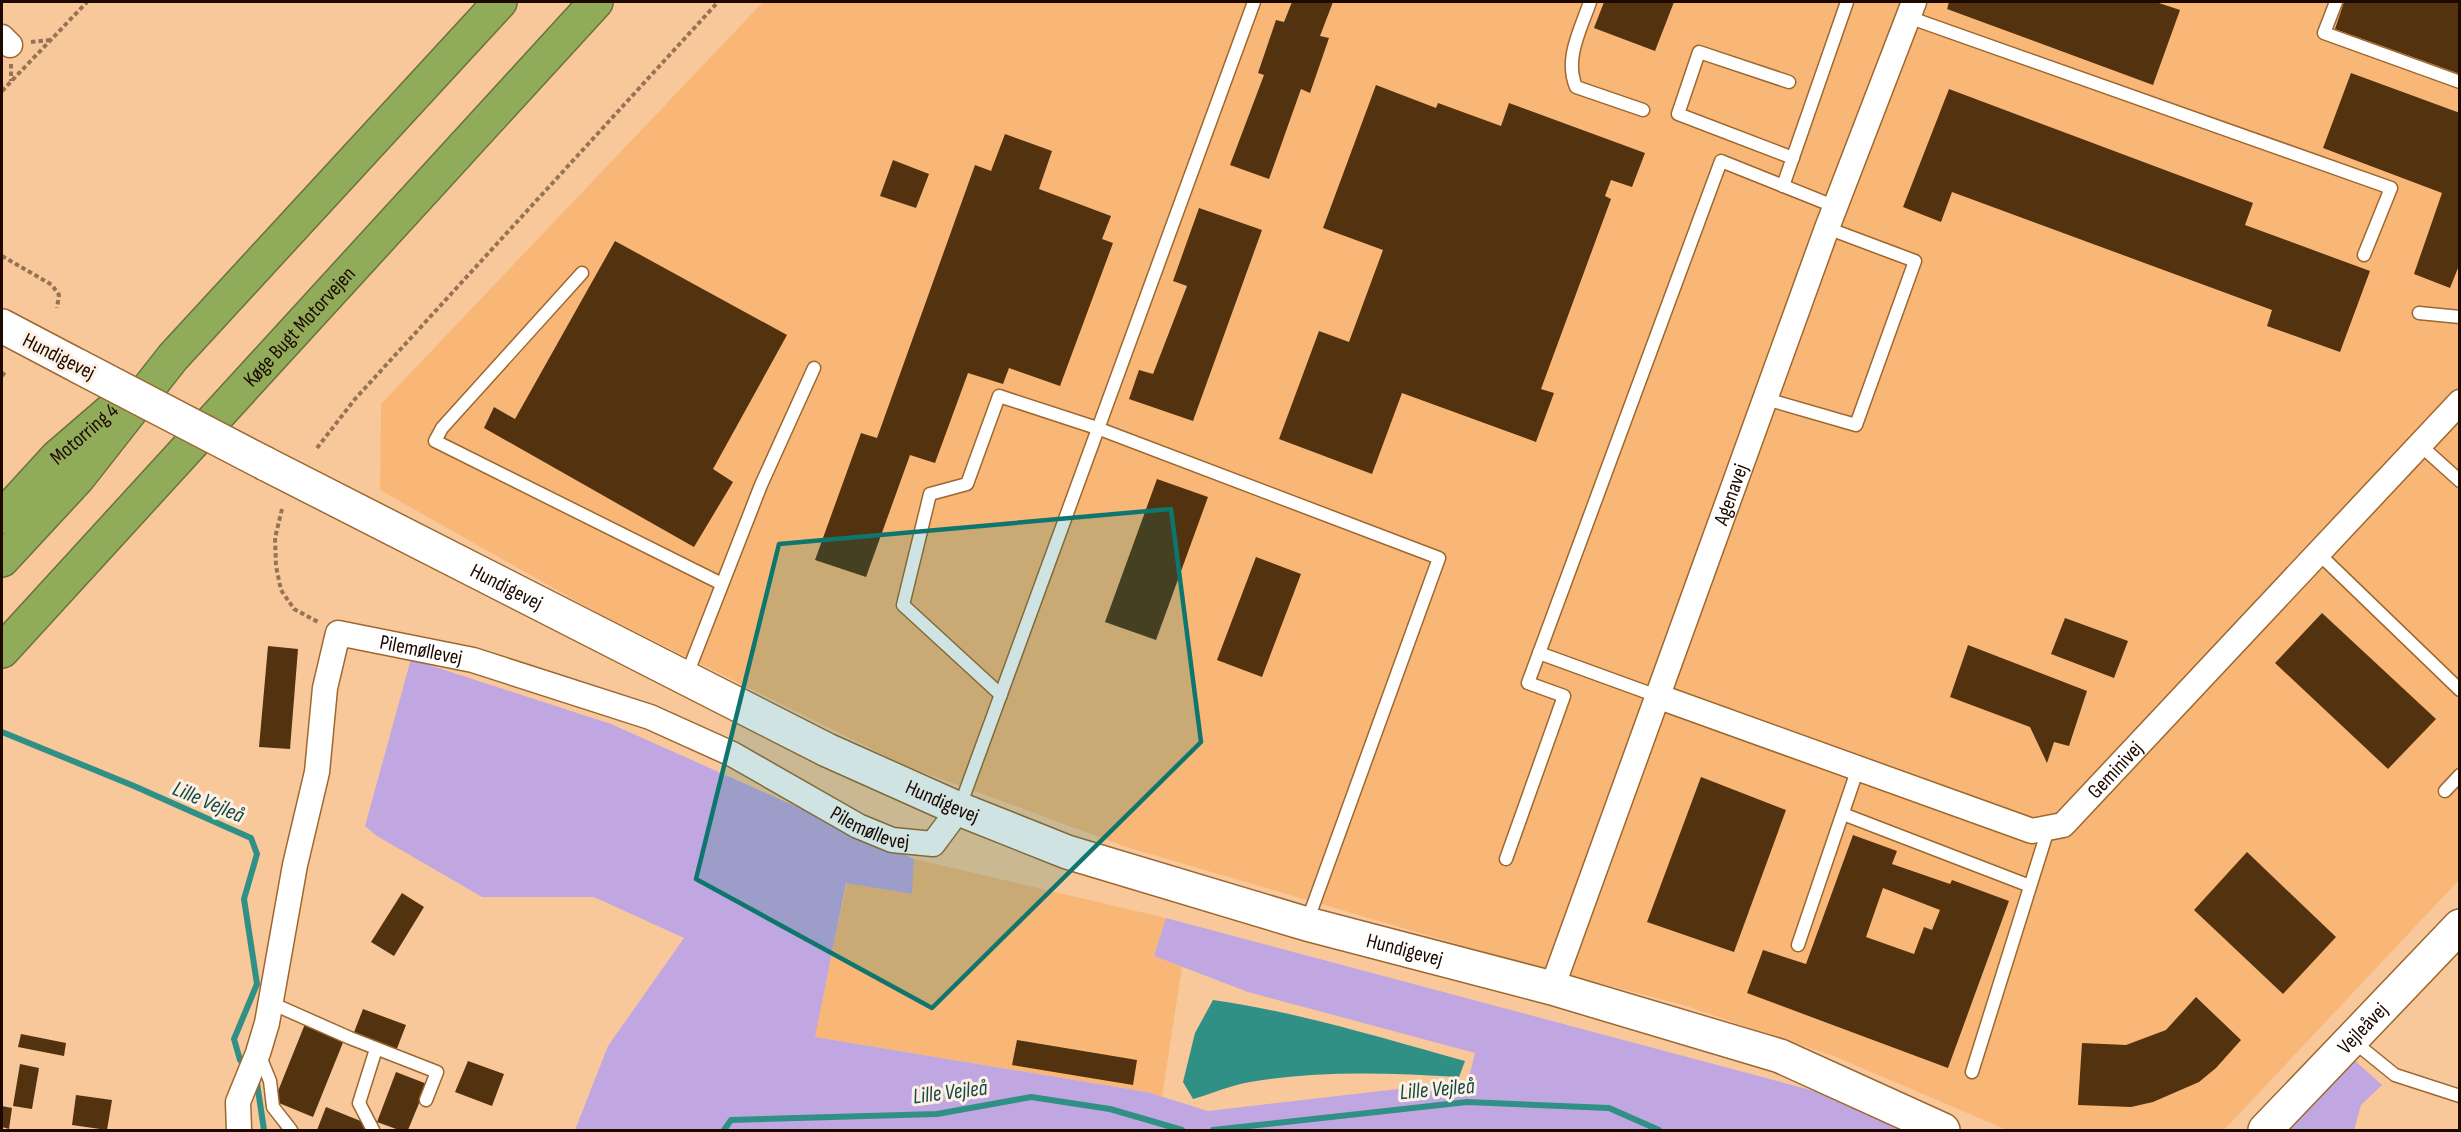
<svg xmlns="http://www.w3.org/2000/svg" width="2461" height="1132" font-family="'Sofia Sans Condensed',sans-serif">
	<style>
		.built { fill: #f8b777 }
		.green { fill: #c1a7e1 }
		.water { fill: #309085 }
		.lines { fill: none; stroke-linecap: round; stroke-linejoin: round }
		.stream { stroke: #309085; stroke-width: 6 }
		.building { fill: #53320f; fill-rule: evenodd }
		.lane-casing { stroke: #9d672e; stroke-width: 15 }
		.street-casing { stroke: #9d672e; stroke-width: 27 }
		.secondary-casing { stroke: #9d672e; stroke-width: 36 }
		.highway-casing { stroke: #68723a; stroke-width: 36 }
		.path { stroke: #977356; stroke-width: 4; stroke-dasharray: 4.5 3; stroke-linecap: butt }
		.lane { stroke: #fff; stroke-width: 12 }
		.street { stroke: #fff; stroke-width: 24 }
		.secondary { stroke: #fff; stroke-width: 33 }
		.highway { stroke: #90ab59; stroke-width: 33 }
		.secondary-bridge-casing { stroke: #9d672e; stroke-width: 36; stroke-linecap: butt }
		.secondary-bridge { stroke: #fff; stroke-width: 33 }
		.marked { fill: #0f766e; fill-opacity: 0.2; stroke: #0f766e; stroke-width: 4.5; stroke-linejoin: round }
		.labels { text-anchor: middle; stroke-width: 6; stroke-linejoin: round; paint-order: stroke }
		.street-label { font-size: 21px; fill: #1e0900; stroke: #fdf1e6 }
		.water-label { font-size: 22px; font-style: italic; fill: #144a44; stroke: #fdf1e6 }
	</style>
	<rect width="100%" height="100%" fill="#f8c89b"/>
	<g class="built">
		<polygon points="763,2 2459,2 2459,880 2224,1130 2007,1130 1836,1057 1683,1005 1529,965 1126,847 904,765 594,611 380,490 381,404"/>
		<polygon points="914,859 1166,918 1154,956 1182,967 1162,1097 1147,1092 814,1037 847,883 911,894"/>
	</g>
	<g class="green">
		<polygon points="411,659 611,724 914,859 912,894 846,883 815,1037 1147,1092 1208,1111 1468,1081 1475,1053 1248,992 1154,956 1166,918 1822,1093 1901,1130 575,1130 608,1046 684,938 594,897 482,897 377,836 365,826"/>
		<polygon points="2354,1060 2382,1085 2361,1105 2354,1130 2287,1130"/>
	</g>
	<path class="water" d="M1213,1000c85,12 169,38 252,61l-6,16c-69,-4 -140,-7 -209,5 -19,3 -39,12 -57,17l-10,-17 12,-49z"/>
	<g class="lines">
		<g class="stream">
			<polyline points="2,732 134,786 251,838 257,854 244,899 257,984 234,1039 240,1060 246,1068"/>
			<polyline points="254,1079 257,1083 264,1130"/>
			<polyline points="724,1130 731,1120 937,1114 1031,1097 1110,1109 1182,1130"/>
			<polyline points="1213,1130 1467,1102 1609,1108 1659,1130"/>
		</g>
	</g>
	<g class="building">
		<polygon points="1292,2 1333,2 1320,36 1329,38 1310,93 1301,89 1269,179 1230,165 1264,75 1258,73 1276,20 1284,22"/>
		<polygon points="1604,2 1674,2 1655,51 1594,28"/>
		<polygon points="1949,2 2156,2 2180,10 2153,85 1947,9"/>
		<polygon points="2344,2 2460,2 2460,74 2335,29"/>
		<polygon points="2351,73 2460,113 2460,263 2450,288 2414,274 2442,193 2323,148"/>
		<polygon points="1376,85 1436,108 1438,103 1501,126 1509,103 1645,153 1632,187 1611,180 1605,196 1611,199 1541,389 1554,393 1536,442 1402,393 1372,474 1279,439 1319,331 1349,342 1383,250 1323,228"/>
		<polygon points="1949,89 2253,203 2245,225 2370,271 2340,352 2267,326 2272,310 1952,192 1941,222 1903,207"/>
		<polygon points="1005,134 1052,151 1039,189 1111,216 1102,239 1113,243 1060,386 1009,368 1003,384 968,373 935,463 910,455 866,577 815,560 861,433 877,438 975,165 991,171"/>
		<polygon points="893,160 929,174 916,208 880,196"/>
		<polygon points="1199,208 1262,230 1193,421 1129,399 1139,370 1153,374 1187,286 1173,281"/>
		<polygon points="615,241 787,335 713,469 733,482 694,547 484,428 494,407 515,419"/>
		<polygon points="1157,479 1208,497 1156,640 1105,622"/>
		<polygon points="1256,557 1301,574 1262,677 1217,660"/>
		<polygon points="2322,613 2436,719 2388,769 2275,663"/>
		<polygon points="2065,618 2128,641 2114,678 2051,654"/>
		<polygon points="1968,645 2087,691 2069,746 2054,742 2047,763 2030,727 1950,697"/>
		<polygon points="268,646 298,649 290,749 259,747"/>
		<polygon points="1701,777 1786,810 1734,952 1647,922"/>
		<path d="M1853,835l44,16 -5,13 58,20 2,-4 57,21 -61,167 -201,-75 16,-43 43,14zM1883,888l57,22 -8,20 -8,-3 -10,27 -48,-17z"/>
		<polygon points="2247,852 2336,937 2283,994 2194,910"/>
		<polygon points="402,893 424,907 394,956 371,942"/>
		<polygon points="2196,997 2241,1040 2216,1068 2199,1082 2153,1102 2131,1107 2078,1105 2082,1043 2126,1045 2166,1030"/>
		<polygon points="363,1009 406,1025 396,1051 353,1035"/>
		<polygon points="305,1024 344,1040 313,1117 274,1101"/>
		<polygon points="21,1034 66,1043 64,1056 18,1047"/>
		<polygon points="1017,1040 1137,1060 1133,1085 1012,1065"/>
		<polygon points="468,1061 504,1074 492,1106 455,1092"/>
		<polygon points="20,1064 39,1068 32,1109 13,1106"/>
		<polygon points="396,1072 427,1084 408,1130 399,1130 377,1122"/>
		<polygon points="76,1095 112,1100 107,1130 72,1125"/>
		<polygon points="2,1106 12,1108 9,1129 2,1127"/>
		<polygon points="326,1107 368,1124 366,1130 317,1130"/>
	</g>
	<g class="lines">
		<g class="lane-casing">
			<g id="lane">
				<path d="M1590,2c-9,27 -26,56 -14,85l67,23"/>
				<polyline points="2336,2 2324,33 2460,82"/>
				<polyline points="1908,17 2391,188 2364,255"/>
				<polyline points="1789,82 1699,52 1678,114 1793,158"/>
				<polyline points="1783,186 1847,2"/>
				<polyline points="582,273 442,428 435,441 722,584"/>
				<polyline points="2419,313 2460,317"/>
				<polyline points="1766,399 1856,425 1915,261 1827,228"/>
				<polyline points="2420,445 2460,481"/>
				<polyline points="2318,553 2460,690"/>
				<polyline points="1539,653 1657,696"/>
				<polyline points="686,677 761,485 814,368"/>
				<polyline points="1001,695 903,605 930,494 967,484 999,396 1097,428 1439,558 1307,922"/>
				<polyline points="2445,791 2460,775"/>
				<polyline points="959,809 1254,2"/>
				<polyline points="1843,814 2030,886"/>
				<polyline points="1506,859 1564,696 1528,683 1721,161 1836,207"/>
				<polyline points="1798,945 1858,768"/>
				<polyline points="271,1003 350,1038 437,1072 426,1100"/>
				<polyline points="2353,1041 2395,1075 2460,1096"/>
				<polyline points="259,1054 270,1081 273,1107 291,1130"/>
				<polyline points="1972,1072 2045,839 2046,828"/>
				<polyline points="373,1130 359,1103 376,1049"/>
			</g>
		</g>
		<g class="street-casing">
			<g id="street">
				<polyline points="2,37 10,45"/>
				<path id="s1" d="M1657,696l375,135 31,-6 397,-423"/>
				<path id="s2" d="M1552,988l275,-760 87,-226"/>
				<path id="s3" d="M239,1130l-1,-28 20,-49 9,-30 28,-158 22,-93 8,-84 13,-55 135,27 177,57 82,37 126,72 34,14 41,4 26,-35"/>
			</g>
		</g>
		<g class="secondary-casing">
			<g id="secondary">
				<polyline points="2,326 78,366"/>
				<path id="s4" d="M266,464l561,286 132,59 108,43 240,72 245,64 228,68 163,74"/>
				<path id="s5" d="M2265,1130l195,-204"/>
			</g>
		</g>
		<g class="highway-casing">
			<g id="highway">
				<path id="s6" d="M2,517l55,-60 58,-50"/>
				<polyline points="2,560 78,478 173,357 500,2"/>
				<path id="s7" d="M2,651l594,-649"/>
			</g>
		</g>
		<g class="path">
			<polyline points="31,42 51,40"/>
			<polyline points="11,64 11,81"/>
			<polyline points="2,91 87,2"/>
			<polyline points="2,256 52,285 59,295 57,308"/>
			<polyline points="2,376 5,372"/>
			<polyline points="317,448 355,399 718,2"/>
			<polyline points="282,509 275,538 276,566 281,590 294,609 320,623"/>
		</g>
		<use href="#lane" class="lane"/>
		<use href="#street" class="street"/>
		<use href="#secondary" class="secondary"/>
		<use href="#highway" class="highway"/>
		<g class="secondary-bridge-casing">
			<polyline id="secondary-bridge" points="78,366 266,464"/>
		</g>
		<use href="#secondary-bridge" class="secondary-bridge"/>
	</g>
	<path class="marked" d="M1171,509l30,233 -269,266 -236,-129 83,-335z"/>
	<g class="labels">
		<g class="street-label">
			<text dy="7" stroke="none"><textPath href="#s7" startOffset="440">Køge Bugt Motorvejen</textPath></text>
			<text transform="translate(59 356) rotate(27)" y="7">Hundigevej</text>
			<text dy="7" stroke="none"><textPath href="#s6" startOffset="117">Motorring 4</textPath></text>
			<text dy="7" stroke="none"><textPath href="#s2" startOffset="525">Agenavej</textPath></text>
			<text dy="7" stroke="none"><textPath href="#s4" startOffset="270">Hundigevej</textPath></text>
			<text dy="7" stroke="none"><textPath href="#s3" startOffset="594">Pilemøllevej</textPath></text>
			<text dy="7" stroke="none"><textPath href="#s1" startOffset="506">Geminivej</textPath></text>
			<text dy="7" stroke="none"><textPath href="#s4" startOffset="756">Hundigevej</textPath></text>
			<text dy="7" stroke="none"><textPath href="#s3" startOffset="1080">Pilemøllevej</textPath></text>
			<text dy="7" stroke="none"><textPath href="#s4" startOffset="1242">Hundigevej</textPath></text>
			<text dy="7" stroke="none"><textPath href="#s5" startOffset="141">Vejleåvej</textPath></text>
		</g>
		<g class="water-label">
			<text transform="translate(209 801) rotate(23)" y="8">Lille Vejleå</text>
			<text transform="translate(1437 1088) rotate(-5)" y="8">Lille Vejleå</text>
			<text transform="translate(950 1091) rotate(-7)" y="8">Lille Vejleå</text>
		</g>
	</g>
	<rect width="2461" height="1132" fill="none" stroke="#1e0900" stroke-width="6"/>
</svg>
